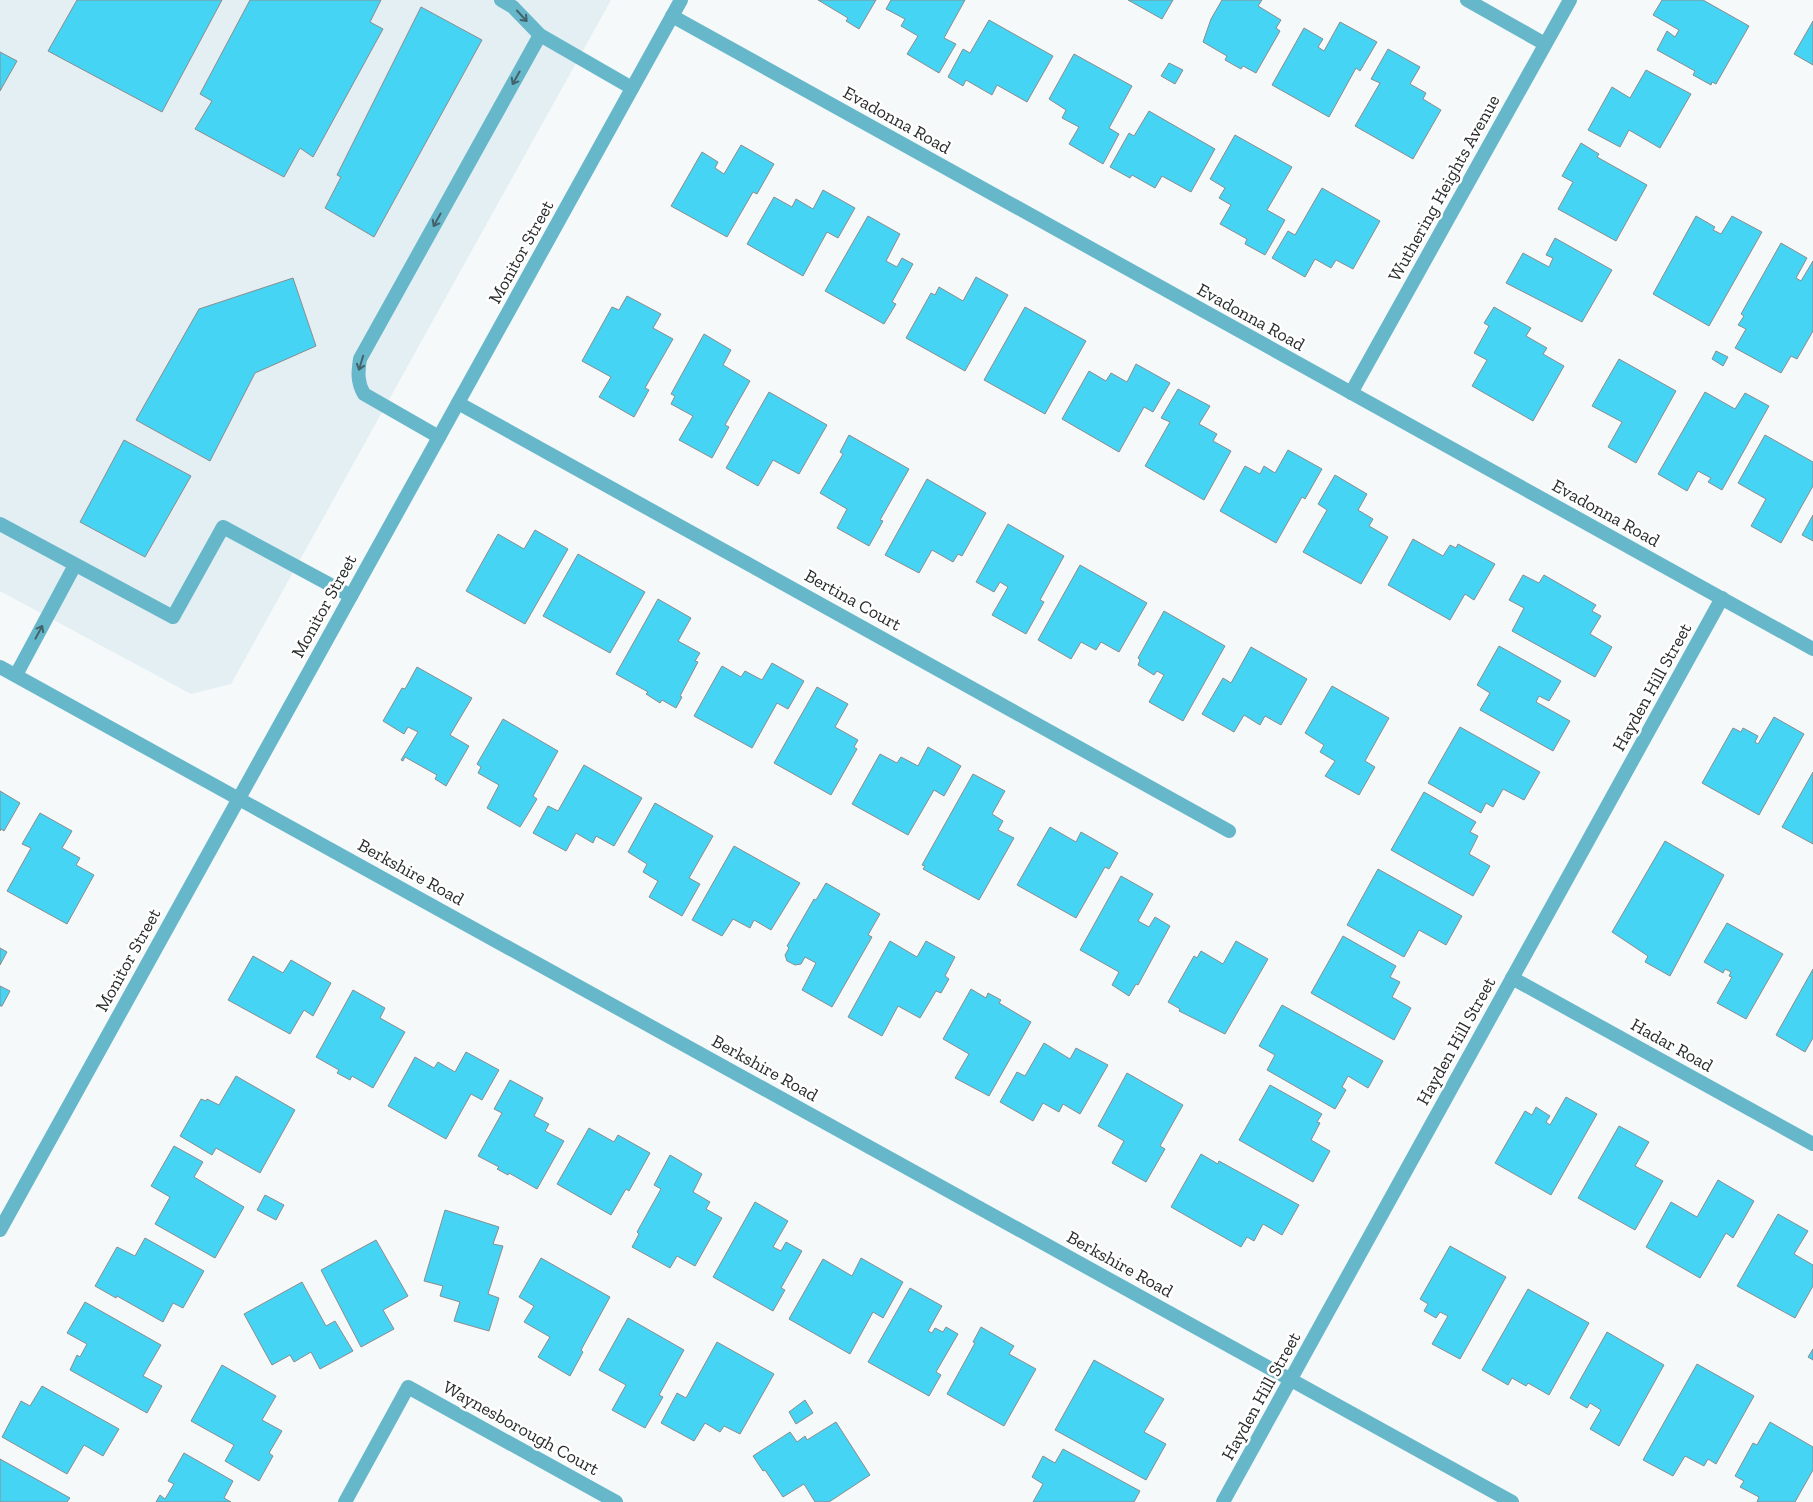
<svg xmlns="http://www.w3.org/2000/svg" width="1813" height="1502" font-family="'Zilla Slab',serif">
	<style>
		.built { fill: #e3eff3 }
		.building { fill: #46d4f4; stroke: #8a8d8e }
		.lines { fill: none; stroke-linecap: round; stroke-linejoin: round }
		.service { stroke: #67b7cb; stroke-width: 14 }
		.minor { stroke: #67b7cb; stroke-width: 14 }
		.tertiary { stroke: #67b7cb; stroke-width: 14 }
		.oneway { stroke: #42636b }
		.labels { text-anchor: middle; stroke-width: 5; stroke-linejoin: round; paint-order: stroke }
		.street-label { font-size: 18px; fill: #2a2b2b; stroke: #fff }
	</style>
	<rect width="100%" height="100%" fill="#f5f9fa"/>
	<polygon class="built" points="0,0 611,0 231,684 191,694 0,591"/>
	<g class="building">
		<polygon points="77,0 222,0 162,112 48,51"/>
		<polygon points="250,0 381,0 370,22 383,29 313,157 300,148 284,177 195,129 212,101 200,94"/>
		<polygon points="818,0 876,0 859,29 846,21 848,18"/>
		<polygon points="891,0 965,0 944,38 956,44 939,73 907,54 918,36 901,26 905,19 886,9"/>
		<polygon points="1128,0 1173,0 1162,19"/>
		<polygon points="1222,0 1262,0 1258,6 1281,20 1276,28 1280,31 1256,73 1243,66 1241,69 1225,60 1227,56 1203,42 1211,19"/>
		<polygon points="1662,0 1703,0 1749,26 1716,84 1712,82 1711,85 1693,75 1695,71 1657,50 1667,31 1675,37 1679,30 1653,15"/>
		<polygon points="421,7 482,40 374,237 325,208 341,177 337,175"/>
		<polygon points="989,20 1053,56 1027,102 997,85 992,95 966,80 963,86 948,77 963,49 970,53"/>
		<polygon points="1813,21 1813,65 1794,54"/>
		<polygon points="1340,22 1377,42 1360,71 1356,68 1329,117 1272,85 1304,28 1323,39 1318,47 1324,51"/>
		<polygon points="1388,49 1420,67 1410,84 1426,93 1423,99 1441,110 1413,159 1355,126 1380,83 1371,79"/>
		<polygon points="0,52 17,61 0,91"/>
		<polygon points="1074,54 1132,86 1109,128 1119,134 1103,164 1069,144 1079,127 1062,118 1066,110 1049,99"/>
		<polygon points="1169,63 1183,70 1175,84 1161,76"/>
		<polygon points="1646,70 1691,94 1660,148 1629,130 1620,147 1588,130 1612,87 1630,98"/>
		<polygon points="1149,111 1215,149 1191,192 1162,176 1155,188 1132,175 1130,178 1110,167 1129,133 1134,136"/>
		<polygon points="1235,135 1292,167 1267,210 1285,220 1265,255 1245,244 1247,239 1220,224 1231,205 1219,198 1225,188 1210,179"/>
		<polygon points="1581,143 1599,154 1597,157 1647,185 1616,241 1558,209 1573,182 1562,176"/>
		<polygon points="741,145 774,164 757,194 753,192 727,237 671,206 702,152 718,162 715,168 724,174"/>
		<polygon points="1322,188 1380,221 1353,269 1336,260 1331,268 1315,259 1305,277 1272,258 1288,231 1295,235"/>
		<polygon points="823,190 855,208 838,238 827,232 803,276 747,244 774,197 792,207 796,199 813,209"/>
		<polygon points="868,216 900,234 886,261 897,267 902,258 913,264 892,302 896,304 884,324 825,291"/>
		<polygon points="1696,216 1715,227 1713,230 1721,234 1732,216 1762,232 1709,326 1653,294"/>
		<polygon points="1555,238 1612,270 1582,322 1506,283 1523,253 1549,267 1553,258 1546,255"/>
		<polygon points="1781,243 1807,258 1796,278 1801,281 1813,261 1813,331 1797,359 1791,356 1781,373 1735,348 1746,329 1738,325 1744,316 1741,314"/>
		<polygon points="976,277 1008,295 965,371 906,338 931,293 935,295 939,287 963,301"/>
		<polygon points="293,278 316,346 255,373 210,461 136,420 199,309"/>
		<polygon points="627,296 661,314 653,328 673,339 645,388 649,390 634,417 599,397 611,377 582,361 612,307 619,310"/>
		<polygon points="1025,307 1086,341 1045,414 984,380"/>
		<polygon points="1494,307 1531,328 1526,336 1547,348 1543,354 1564,366 1533,421 1472,386 1487,360 1474,353 1489,326 1484,323"/>
		<polygon points="704,334 731,350 723,365 750,381 725,425 729,427 712,458 679,440 693,416 671,404 675,396 671,394"/>
		<polygon points="1716,351 1728,357 1723,366 1712,359"/>
		<polygon points="1619,359 1676,391 1636,463 1608,447 1622,422 1592,406"/>
		<polygon points="1136,364 1170,383 1153,412 1144,407 1119,452 1062,419 1089,371 1106,381 1111,373 1127,382"/>
		<polygon points="1178,389 1210,406 1199,424 1217,434 1213,441 1231,451 1204,500 1145,466 1170,422 1161,418"/>
		<polygon points="769,392 827,425 799,474 773,460 758,486 726,468"/>
		<polygon points="1705,392 1735,409 1745,393 1769,406 1722,490 1708,482 1711,478 1698,471 1687,491 1658,474"/>
		<polygon points="849,435 909,469 880,520 883,521 869,546 837,528 847,509 820,493 843,454 840,452"/>
		<polygon points="1765,435 1813,462 1813,486 1781,543 1751,526 1766,499 1738,483"/>
		<polygon points="124,440 191,476 145,557 80,522"/>
		<polygon points="1288,450 1322,469 1305,499 1302,497 1276,543 1220,511 1245,466 1260,474 1264,466 1275,473"/>
		<polygon points="1335,475 1367,494 1358,510 1373,519 1369,526 1388,537 1361,584 1303,552 1327,510 1318,504"/>
		<polygon points="927,479 986,513 962,556 958,554 953,562 932,550 919,573 885,555"/>
		<polygon points="1813,515 1813,541 1802,535"/>
		<polygon points="1008,524 1064,556 1040,600 1044,602 1026,634 992,615 1008,587 1000,582 994,592 976,582"/>
		<polygon points="535,530 568,549 525,624 466,591 498,534 524,549"/>
		<polygon points="1413,539 1443,556 1450,545 1456,548 1458,544 1495,564 1474,600 1465,594 1450,620 1388,585"/>
		<polygon points="578,554 645,592 610,653 543,616"/>
		<polygon points="1080,565 1147,603 1119,652 1101,642 1096,650 1081,642 1071,659 1038,640"/>
		<polygon points="1523,575 1539,583 1544,575 1596,605 1592,611 1601,616 1590,634 1612,647 1595,677 1512,631 1524,608 1509,600"/>
		<polygon points="658,599 691,618 678,641 700,653 695,661 698,662 680,696 682,697 676,708 662,700 660,703 646,694 648,692 616,674"/>
		<polygon points="1164,611 1225,646 1183,721 1149,702 1164,675 1157,671 1154,675 1138,665 1140,660 1138,658"/>
		<polygon points="1499,646 1561,681 1549,701 1539,696 1536,702 1570,721 1553,751 1480,710 1490,693 1477,685"/>
		<polygon points="1251,647 1307,679 1281,725 1265,716 1260,725 1244,715 1234,732 1202,714 1223,678 1231,683"/>
		<polygon points="772,663 804,681 788,709 777,703 752,748 694,716 722,666 741,677 745,671 762,680"/>
		<polygon points="417,667 472,698 450,735 469,746 446,786 435,779 437,775 405,757 403,761 401,760 418,732 408,727 404,734 383,721 402,688 405,689"/>
		<polygon points="1332,686 1389,718 1365,761 1375,767 1359,795 1325,776 1335,761 1320,752 1324,745 1305,733"/>
		<polygon points="817,687 848,704 835,727 858,740 854,747 857,749 831,795 774,763"/>
		<polygon points="1774,717 1804,734 1759,815 1702,783 1733,728 1741,732 1743,728 1758,736 1755,742 1758,744"/>
		<polygon points="503,719 558,751 533,796 537,799 520,827 487,808 499,785 478,773 481,767 477,764"/>
		<polygon points="1460,727 1540,772 1524,800 1503,789 1493,807 1486,803 1481,813 1428,783"/>
		<polygon points="928,747 961,766 944,796 934,790 908,835 852,804 880,754 897,763 901,757 918,766"/>
		<polygon points="584,765 642,798 614,846 596,836 593,843 576,833 566,851 533,833 548,806 558,811"/>
		<polygon points="1813,772 1813,844 1782,827"/>
		<polygon points="973,774 1005,791 992,814 1003,821 998,830 1014,838 979,900 923,869 925,866 922,865"/>
		<polygon points="0,791 20,803 4,831 1,829 0,831"/>
		<polygon points="1424,792 1476,822 1470,832 1478,836 1469,854 1490,866 1473,896 1391,850"/>
		<polygon points="655,803 713,836 689,878 700,884 682,916 649,897 658,881 643,872 647,864 628,852"/>
		<polygon points="40,813 72,831 62,848 80,858 76,865 94,875 67,924 7,891 31,848 22,844"/>
		<polygon points="1050,827 1076,842 1081,832 1118,853 1109,869 1105,867 1076,918 1017,885"/>
		<polygon points="1665,841 1724,875 1670,976 1645,962 1648,956 1612,932"/>
		<polygon points="734,846 800,883 771,930 754,920 750,928 733,919 722,936 692,920"/>
		<polygon points="1378,869 1462,916 1446,945 1419,930 1404,957 1347,925"/>
		<polygon points="1121,876 1153,894 1138,921 1149,927 1155,917 1170,926 1138,985 1136,984 1129,996 1112,985 1119,972 1080,950"/>
		<polygon points="826,883 880,914 868,935 872,937 832,1007 802,990 816,963 805,957 801,964 795,965 787,961 785,955 789,948 787,946 814,899 816,900"/>
		<polygon points="1727,923 1783,954 1746,1019 1717,1003 1732,977 1729,976 1731,972 1725,969 1723,973 1704,962"/>
		<polygon points="1343,936 1396,966 1390,977 1400,982 1392,997 1411,1008 1394,1040 1311,993"/>
		<polygon points="890,941 917,957 926,941 955,957 945,976 949,979 941,993 936,991 920,1018 898,1006 882,1036 848,1017"/>
		<polygon points="1236,941 1268,959 1225,1034 1179,1011 1180,1009 1168,1002 1194,956 1197,958 1201,951 1223,964"/>
		<polygon points="0,948 7,952 0,965"/>
		<polygon points="253,956 283,973 291,960 331,983 313,1016 304,1010 290,1034 228,1000"/>
		<polygon points="1813,969 1813,1038 1805,1052 1776,1035"/>
		<polygon points="0,986 10,991 2,1006 0,1006"/>
		<polygon points="971,989 986,998 988,993 1001,1000 999,1003 1031,1022 989,1096 955,1078 969,1054 943,1039"/>
		<polygon points="353,990 385,1008 380,1018 405,1032 373,1088 352,1076 350,1080 337,1073 339,1070 316,1057"/>
		<polygon points="1282,1005 1383,1061 1368,1088 1348,1076 1342,1087 1346,1090 1335,1109 1267,1070 1275,1055 1259,1046"/>
		<polygon points="1044,1043 1070,1059 1076,1048 1108,1065 1080,1114 1063,1104 1059,1112 1043,1103 1033,1121 1000,1102 1017,1072 1025,1076"/>
		<polygon points="466,1052 499,1070 482,1100 471,1094 446,1139 388,1106 415,1057 434,1068 438,1062 455,1072"/>
		<polygon points="1127,1073 1183,1105 1160,1146 1165,1149 1146,1182 1112,1163 1124,1141 1098,1126"/>
		<polygon points="236,1076 295,1110 260,1173 216,1148 212,1155 180,1136 201,1099 206,1101 207,1099 219,1105"/>
		<polygon points="510,1080 543,1098 534,1116 549,1124 545,1131 564,1141 537,1189 509,1173 508,1175 497,1169 499,1167 478,1156 502,1113 494,1109"/>
		<polygon points="1270,1085 1322,1114 1317,1122 1320,1123 1311,1140 1330,1151 1313,1182 1239,1140"/>
		<polygon points="1566,1097 1597,1114 1551,1195 1495,1163 1525,1111 1532,1115 1536,1107 1550,1116 1546,1122 1550,1125"/>
		<polygon points="1619,1126 1649,1142 1635,1166 1663,1181 1635,1230 1578,1198"/>
		<polygon points="589,1128 614,1142 618,1135 650,1153 629,1191 626,1189 611,1215 557,1184"/>
		<polygon points="174,1146 203,1162 194,1177 244,1207 215,1258 155,1224 170,1197 151,1186"/>
		<polygon points="1201,1154 1218,1164 1219,1161 1299,1205 1282,1235 1263,1224 1254,1241 1247,1237 1241,1247 1171,1207"/>
		<polygon points="670,1155 702,1174 693,1192 710,1202 706,1209 722,1218 695,1266 677,1256 670,1268 632,1247 639,1234 637,1232 661,1189 654,1185"/>
		<polygon points="1718,1180 1754,1201 1733,1238 1726,1233 1700,1278 1646,1247 1671,1202 1697,1217"/>
		<polygon points="265,1195 284,1205 276,1220 257,1210"/>
		<polygon points="755,1202 788,1221 773,1247 781,1251 786,1242 802,1251 781,1288 785,1290 773,1311 713,1277"/>
		<polygon points="445,1210 499,1227 493,1244 503,1246 488,1294 499,1298 489,1331 454,1321 460,1302 440,1296 443,1286 424,1281"/>
		<polygon points="1778,1214 1808,1231 1794,1254 1813,1265 1813,1286 1795,1318 1737,1286"/>
		<polygon points="145,1238 204,1271 183,1308 173,1303 163,1322 117,1296 116,1298 95,1286 117,1247 135,1256"/>
		<polygon points="376,1240 408,1296 383,1310 394,1329 361,1347 321,1270"/>
		<polygon points="1450,1246 1506,1277 1460,1359 1432,1344 1448,1316 1440,1312 1436,1318 1424,1311 1428,1304 1420,1299"/>
		<polygon points="541,1258 610,1297 581,1350 583,1352 570,1376 538,1357 550,1337 524,1322 534,1306 519,1297"/>
		<polygon points="861,1258 903,1282 883,1318 873,1312 850,1354 789,1319 823,1259 852,1276"/>
		<polygon points="302,1282 326,1326 335,1321 353,1351 320,1369 311,1352 294,1362 290,1355 272,1365 244,1314"/>
		<polygon points="910,1288 942,1306 928,1331 932,1333 935,1328 943,1332 946,1327 958,1334 936,1372 941,1375 929,1396 868,1362"/>
		<polygon points="1528,1289 1589,1323 1549,1395 1528,1383 1526,1386 1512,1378 1508,1385 1482,1370"/>
		<polygon points="85,1302 161,1345 143,1376 162,1386 147,1413 70,1370 77,1355 80,1357 87,1344 67,1333"/>
		<polygon points="628,1318 684,1350 659,1395 663,1397 645,1428 612,1410 626,1385 599,1370"/>
		<polygon points="981,1327 1014,1346 1009,1354 1036,1369 1004,1426 947,1394 975,1343 973,1342"/>
		<polygon points="1607,1332 1664,1365 1619,1446 1590,1429 1601,1410 1590,1403 1587,1408 1570,1398"/>
		<polygon points="717,1342 774,1374 740,1434 724,1426 720,1432 705,1423 694,1441 661,1423 677,1393 686,1398"/>
		<polygon points="1813,1349 1813,1360 1808,1357"/>
		<polygon points="1094,1360 1164,1399 1144,1432 1166,1444 1146,1480 1055,1430"/>
		<polygon points="1697,1364 1754,1396 1716,1464 1708,1459 1704,1466 1685,1456 1673,1476 1643,1460"/>
		<polygon points="222,1365 276,1396 262,1420 282,1431 269,1453 273,1456 259,1481 225,1461 234,1445 191,1421"/>
		<polygon points="42,1386 119,1429 103,1456 84,1445 67,1474 2,1437 21,1401 30,1406"/>
		<polygon points="805,1400 813,1413 796,1424 789,1412"/>
		<polygon points="836,1422 870,1475 829,1502 815,1502 804,1484 783,1497 765,1470 763,1471 753,1456 790,1432 797,1442 805,1436 807,1440"/>
		<polygon points="1770,1422 1813,1447 1813,1470 1795,1502 1757,1502 1759,1497 1740,1487 1744,1481 1735,1476 1753,1443 1757,1445"/>
		<polygon points="1063,1449 1140,1491 1134,1502 1033,1502 1043,1484 1032,1477 1043,1456 1055,1463"/>
		<polygon points="184,1453 233,1481 224,1498 231,1502 156,1502 160,1495 165,1499 174,1484 168,1481"/>
		<polygon points="0,1459 70,1498 67,1502 0,1502"/>
	</g>
	<g class="lines">
		<g class="service">
			<polyline points="501,0 513,7 540,35 632,88"/>
			<path d="M439,437l-75,-43c-7,-12 -6,-22 -4,-35l180,-324"/>
			<polyline points="0,524 173,617 223,527 351,596"/>
			<polyline points="16,675 75,565"/>
		</g>
		<g class="minor">
			<polyline points="1467,0 1545,44"/>
			<polyline points="672,16 1813,649"/>
			<polyline points="1351,393 1570,0"/>
			<polyline points="458,403 1229,831"/>
			<polyline points="0,667 1512,1502"/>
			<polyline points="1512,978 1813,1144"/>
			<polyline points="345,1502 408,1387 616,1502"/>
			<polyline points="1223,1502 1722,598"/>
		</g>
		<polyline class="tertiary" points="0,1230 681,0"/>
	</g>
	<defs><path id="oneway-shaft" d="M-6 0H5M1.5-3L5.5 0L1.5 3" fill="none" stroke-width="1.6" stroke-linecap="round" stroke-linejoin="round" transform="scale(1.25)"/></defs>
	<g class="oneway">
		<use href="#oneway-shaft" transform="translate(522 16) rotate(47)"/>
		<use href="#oneway-shaft" transform="translate(516 78) rotate(119)"/>
		<use href="#oneway-shaft" transform="translate(437 220) rotate(119)"/>
		<use href="#oneway-shaft" transform="translate(361 363) rotate(107)"/>
		<use href="#oneway-shaft" transform="translate(39 632) rotate(-62)"/>
	</g>
	<g class="labels">
		<g class="street-label">
			<text transform="translate(897 120) rotate(29)" y="6">Evadonna Road</text>
			<text transform="translate(1444 188) rotate(-61)" y="6">Wuthering Heights Avenue</text>
			<text transform="translate(521 252) rotate(-61)" y="6">Monitor Street</text>
			<text transform="translate(1251 317) rotate(29)" y="6">Evadonna Road</text>
			<text transform="translate(1606 513) rotate(29)" y="6">Evadonna Road</text>
			<text transform="translate(853 600) rotate(29)" y="6">Bertina Court</text>
			<text transform="translate(324 606) rotate(-61)" y="6">Monitor Street</text>
			<text transform="translate(1652 687) rotate(-61)" y="6">Hayden Hill Street</text>
			<text transform="translate(411 872) rotate(29)" y="6">Berkshire Road</text>
			<text transform="translate(128 960) rotate(-61)" y="6">Monitor Street</text>
			<text transform="translate(1456 1041) rotate(-61)" y="6">Hayden Hill Street</text>
			<text transform="translate(1672 1045) rotate(29)" y="6">Hadar Road</text>
			<text transform="translate(765 1068) rotate(29)" y="6">Berkshire Road</text>
			<text transform="translate(1120 1264) rotate(29)" y="6">Berkshire Road</text>
			<text transform="translate(1261 1396) rotate(-61)" y="6">Hayden Hill Street</text>
			<text transform="translate(521 1428) rotate(29)" y="6">Waynesborough Court</text>
		</g>
	</g>
</svg>
